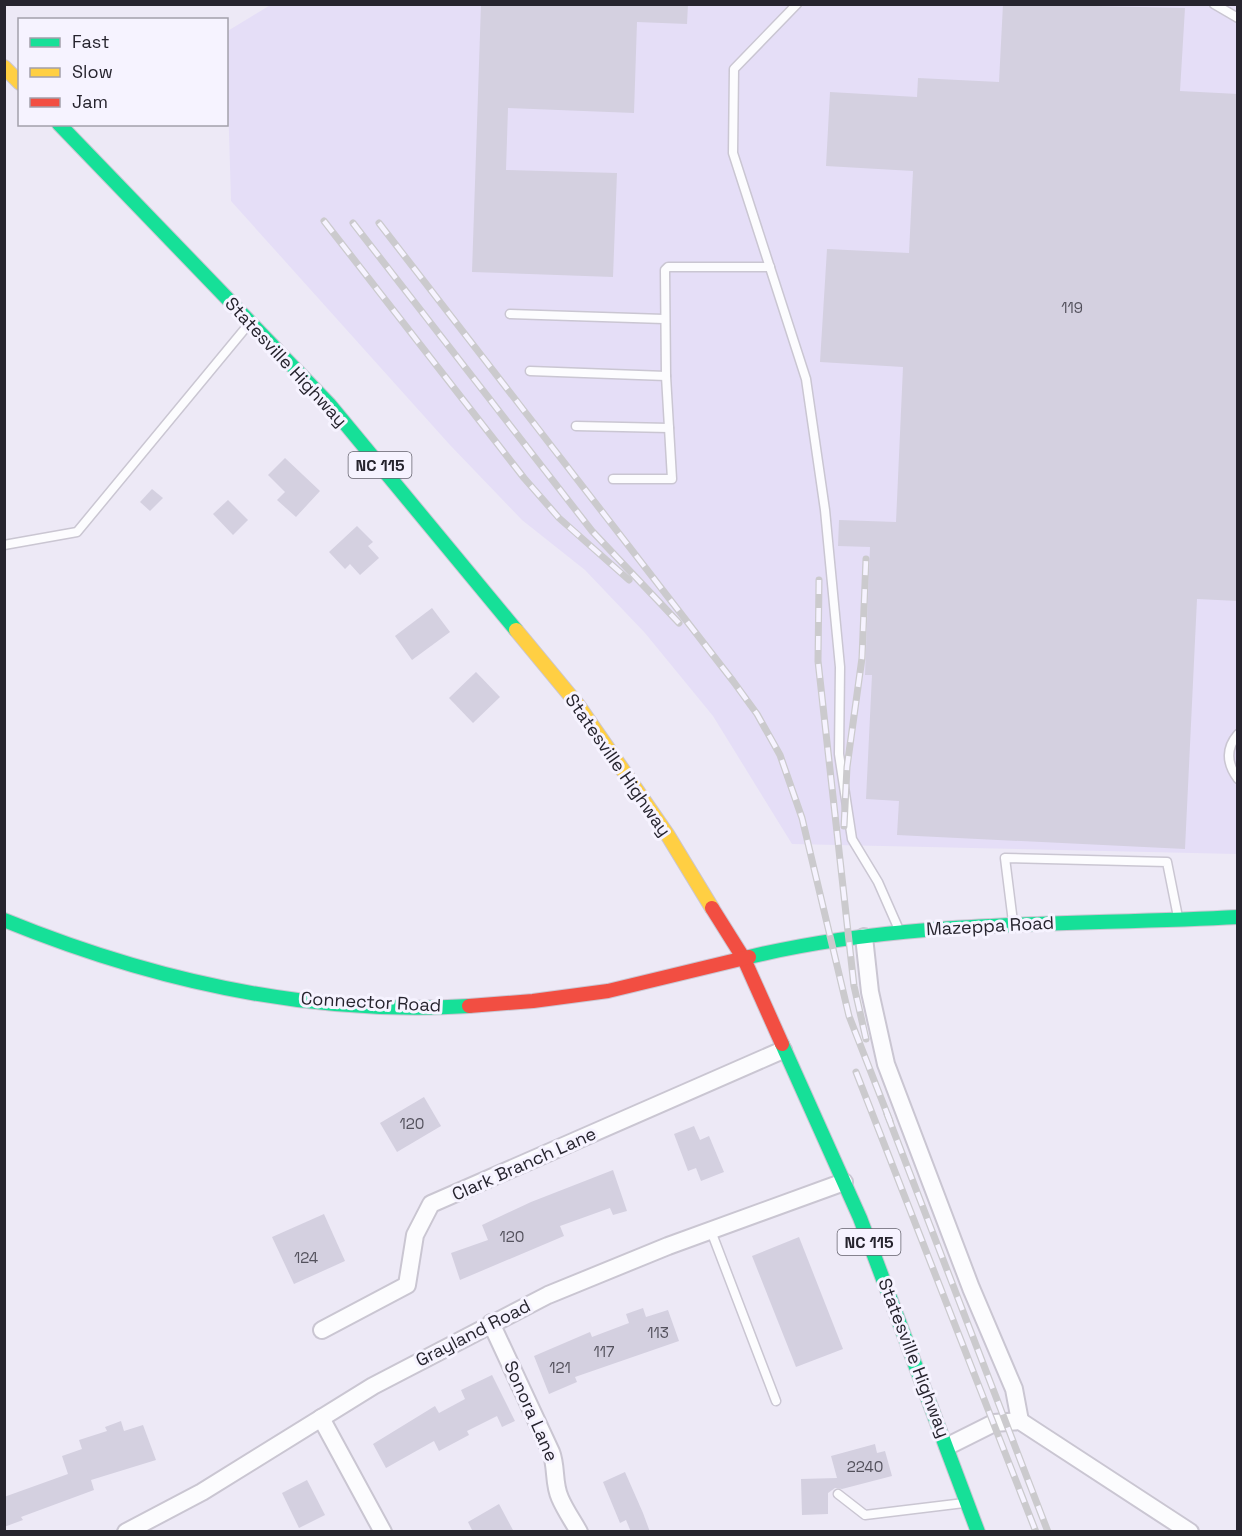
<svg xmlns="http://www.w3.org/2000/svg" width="1242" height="1536" font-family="'Space Grotesk',sans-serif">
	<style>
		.built { fill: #e5def7 }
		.building { fill: #d4d0e0 }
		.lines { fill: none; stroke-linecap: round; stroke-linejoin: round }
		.lane-casing { stroke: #cac6d2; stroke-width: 11 }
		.street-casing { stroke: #cac6d2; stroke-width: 20 }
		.fast-casing { stroke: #cac6d2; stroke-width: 16 }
		.slow-casing { stroke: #cac6d2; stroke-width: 16 }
		.jam-casing { stroke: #cac6d2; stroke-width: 16 }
		.lane { stroke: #fcfcfe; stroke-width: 8 }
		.street { stroke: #fcfcfe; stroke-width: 16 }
		.fast { stroke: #16e098; stroke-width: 14 }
		.slow { stroke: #ffcf43; stroke-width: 14 }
		.jam { stroke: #f24e42; stroke-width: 14 }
		.rail-casing { stroke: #cbcacd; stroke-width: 7 }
		.rail { stroke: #f6f3ff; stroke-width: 4.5; stroke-dasharray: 14; stroke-linecap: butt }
		.labels { text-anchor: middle; stroke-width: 6; stroke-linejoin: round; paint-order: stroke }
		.number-label { font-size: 15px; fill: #53515c }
		.shield { fill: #f6f3ff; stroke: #64626d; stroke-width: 1.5 }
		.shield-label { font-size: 16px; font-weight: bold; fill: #26242e }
		.street-label { font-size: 18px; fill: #26242e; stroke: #f6f3ff }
	</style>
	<rect width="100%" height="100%" fill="#ede9f6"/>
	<polygon class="built" points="272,4 1237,5 1237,854 792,844 713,716 645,633 585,570 522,520 450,445 231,201 226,32"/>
	<g class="building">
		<polygon points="481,4 688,4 687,24 637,22 634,113 508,108 506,170 617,173 613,277 472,272"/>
		<polygon points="1003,4 1185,8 1180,91 1238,94 1238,601 1197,599 1185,849 897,835 899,801 866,799 872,675 865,675 870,547 838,546 839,520 896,522 903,367 820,362 827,249 909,253 913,171 826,166 830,92 917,97 918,78 999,82"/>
		<polygon points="285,458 320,491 296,517 277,500 285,492 268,475"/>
		<polygon points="152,489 163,498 150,511 140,502"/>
		<polygon points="228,500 248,520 233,535 213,514"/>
		<polygon points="357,526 373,542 368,546 379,558 360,575 350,564 345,569 329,552"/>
		<polygon points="432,608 450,632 412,660 395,636"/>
		<polygon points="476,672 500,697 473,723 449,698"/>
		<polygon points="424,1097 441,1126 397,1152 380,1123"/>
		<polygon points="694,1126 700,1140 709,1136 724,1172 701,1181 696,1168 688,1171 674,1134"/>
		<polygon points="613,1170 627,1211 613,1215 610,1208 560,1226 564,1236 460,1280 451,1253 488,1240 482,1225 531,1202"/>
		<polygon points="324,1214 345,1261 294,1284 272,1237"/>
		<polygon points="799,1237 843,1349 796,1367 752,1256"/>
		<polygon points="643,1308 646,1317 668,1310 679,1341 575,1377 577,1382 549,1394 534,1356 590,1332 592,1337 629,1323 626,1314"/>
		<polygon points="492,1375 515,1421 502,1427 497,1416 467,1431 469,1435 439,1451 434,1441 386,1468 373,1444 435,1406 439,1413 465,1399 461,1390"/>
		<polygon points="121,1421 124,1431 143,1425 156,1460 91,1480 94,1490 21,1517 23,1520 4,1527 4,1497 68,1474 62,1456 82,1449 79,1440 107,1431 105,1427"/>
		<polygon points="875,1444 877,1453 885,1451 892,1476 842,1489 835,1488 828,1493 828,1514 802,1515 801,1479 837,1478 831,1456"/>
		<polygon points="625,1472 643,1513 650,1532 631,1532 626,1520 620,1523 603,1482"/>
		<polygon points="307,1480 325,1515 299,1528 282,1493"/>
		<polygon points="499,1504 514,1532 473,1532 468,1522"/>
	</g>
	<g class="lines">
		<g class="lane-casing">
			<g id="lane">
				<polyline points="797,4 734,69 733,153 806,379 825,510 840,667 839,754 852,839 878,882 900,932"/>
				<polyline points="1214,4 1238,18"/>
				<polyline points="510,314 664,319"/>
				<polyline points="530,371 666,376"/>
				<polyline points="576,426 669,428"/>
				<polyline points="613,479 672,479 666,376 665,270 668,267 770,267"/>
				<polyline points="4,545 77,532 248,325"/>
				<path d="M1238,734c-13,15 -11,30 0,45"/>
				<polyline points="1013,922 1005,858 1167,862 1178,917"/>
				<polyline points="711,1231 776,1401"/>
				<polyline points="838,1494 865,1515 964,1503"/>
			</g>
		</g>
		<g class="street-casing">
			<g id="street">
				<polyline points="864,937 870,992 886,1064 971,1288 1014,1389 1020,1421"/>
				<path d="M491,1323l60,129c6,15 2,31 9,46 5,12 13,23 19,34"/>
				<polyline points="322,1330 407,1285 415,1235 431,1204 783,1050"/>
				<polyline points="321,1418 383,1532"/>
				<polyline points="948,1446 994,1423 1020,1421 1190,1532"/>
				<polyline points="126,1532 202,1492 373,1386 548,1295 668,1246 844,1182"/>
			</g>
		</g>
		<g class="fast-casing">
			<g id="fast">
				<polyline points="59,124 329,404 516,630"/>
				<path d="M4,920c147,60 305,96 465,86"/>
				<path d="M749,957c162,-39 324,-31 489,-40"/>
				<polyline points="782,1044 860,1218 978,1532"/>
			</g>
		</g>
		<g class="slow-casing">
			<g id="slow">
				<polyline points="4,67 20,83"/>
				<polyline points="516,630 578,705 667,834 712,908"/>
			</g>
		</g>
		<g class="jam-casing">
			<g id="jam">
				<polyline points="712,908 744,959 782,1044"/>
				<polyline points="469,1006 533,1001 608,991 749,957"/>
			</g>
		</g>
		<use href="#lane" class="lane"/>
		<use href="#street" class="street"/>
		<use href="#fast" class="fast"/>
		<use href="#slow" class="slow"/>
		<use href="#jam" class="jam"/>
		<g class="rail-casing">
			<g id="rail">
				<polyline points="324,221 524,478 559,518 629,580"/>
				<polyline points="353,223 592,531 679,623"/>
				<polyline points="379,223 733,681 757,714 780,755 802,818 849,1016 890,1121"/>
				<polyline points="819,580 818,661 854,986 866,1039"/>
				<polyline points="844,826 847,767 862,658 866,559"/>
				<polyline points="856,1072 1036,1532"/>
				<polyline points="887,1114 1048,1532"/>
			</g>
		</g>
		<use href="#rail" class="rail"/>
	</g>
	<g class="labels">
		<g class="number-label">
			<text x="1072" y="313">119</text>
			<text x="412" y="1129">120</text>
			<text x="512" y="1242">120</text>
			<text x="306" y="1263">124</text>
			<text x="658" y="1338">113</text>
			<text x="604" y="1357">117</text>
			<text x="560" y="1373">121</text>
			<text x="865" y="1472">2240</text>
		</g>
		<g class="shield">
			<rect x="348.5" y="452" width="63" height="26" rx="4.5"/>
			<rect x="837.5" y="1229" width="63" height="26" rx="4.5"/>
		</g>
		<g class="shield-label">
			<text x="380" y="471">NC 115</text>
			<text x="869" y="1248">NC 115</text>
		</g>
		<g class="street-label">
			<text transform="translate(286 362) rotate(47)" y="6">Statesville Highway</text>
			<text transform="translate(618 765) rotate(55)" y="6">Statesville Highway</text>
			<text transform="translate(990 926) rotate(-3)" y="6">Mazeppa Road</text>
			<text transform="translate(371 1002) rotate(3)" y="6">Connector Road</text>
			<text transform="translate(524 1164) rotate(-24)" y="6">Clark Branch Lane</text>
			<text transform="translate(473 1333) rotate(-27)" y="6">Grayland Road</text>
			<text transform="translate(914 1358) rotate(69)" y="6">Statesville Highway</text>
			<text transform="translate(531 1411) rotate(66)" y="6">Sonora Lane</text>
		</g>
	</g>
	<rect width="1242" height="1536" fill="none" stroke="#26242e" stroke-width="12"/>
	<rect x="18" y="18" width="210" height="108" fill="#f6f3ff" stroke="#a3a0ab" stroke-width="1.5"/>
	<rect x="30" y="38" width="30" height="9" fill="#16e098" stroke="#a3a0ab" stroke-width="1.5"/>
	<text x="72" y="48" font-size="18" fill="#26242e">Fast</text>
	<rect x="30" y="68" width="30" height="9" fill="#ffcf43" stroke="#a3a0ab" stroke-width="1.5"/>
	<text x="72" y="78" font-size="18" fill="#26242e">Slow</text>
	<rect x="30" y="98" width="30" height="9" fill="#f24e42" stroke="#a3a0ab" stroke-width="1.5"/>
	<text x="72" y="108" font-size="18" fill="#26242e">Jam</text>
</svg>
